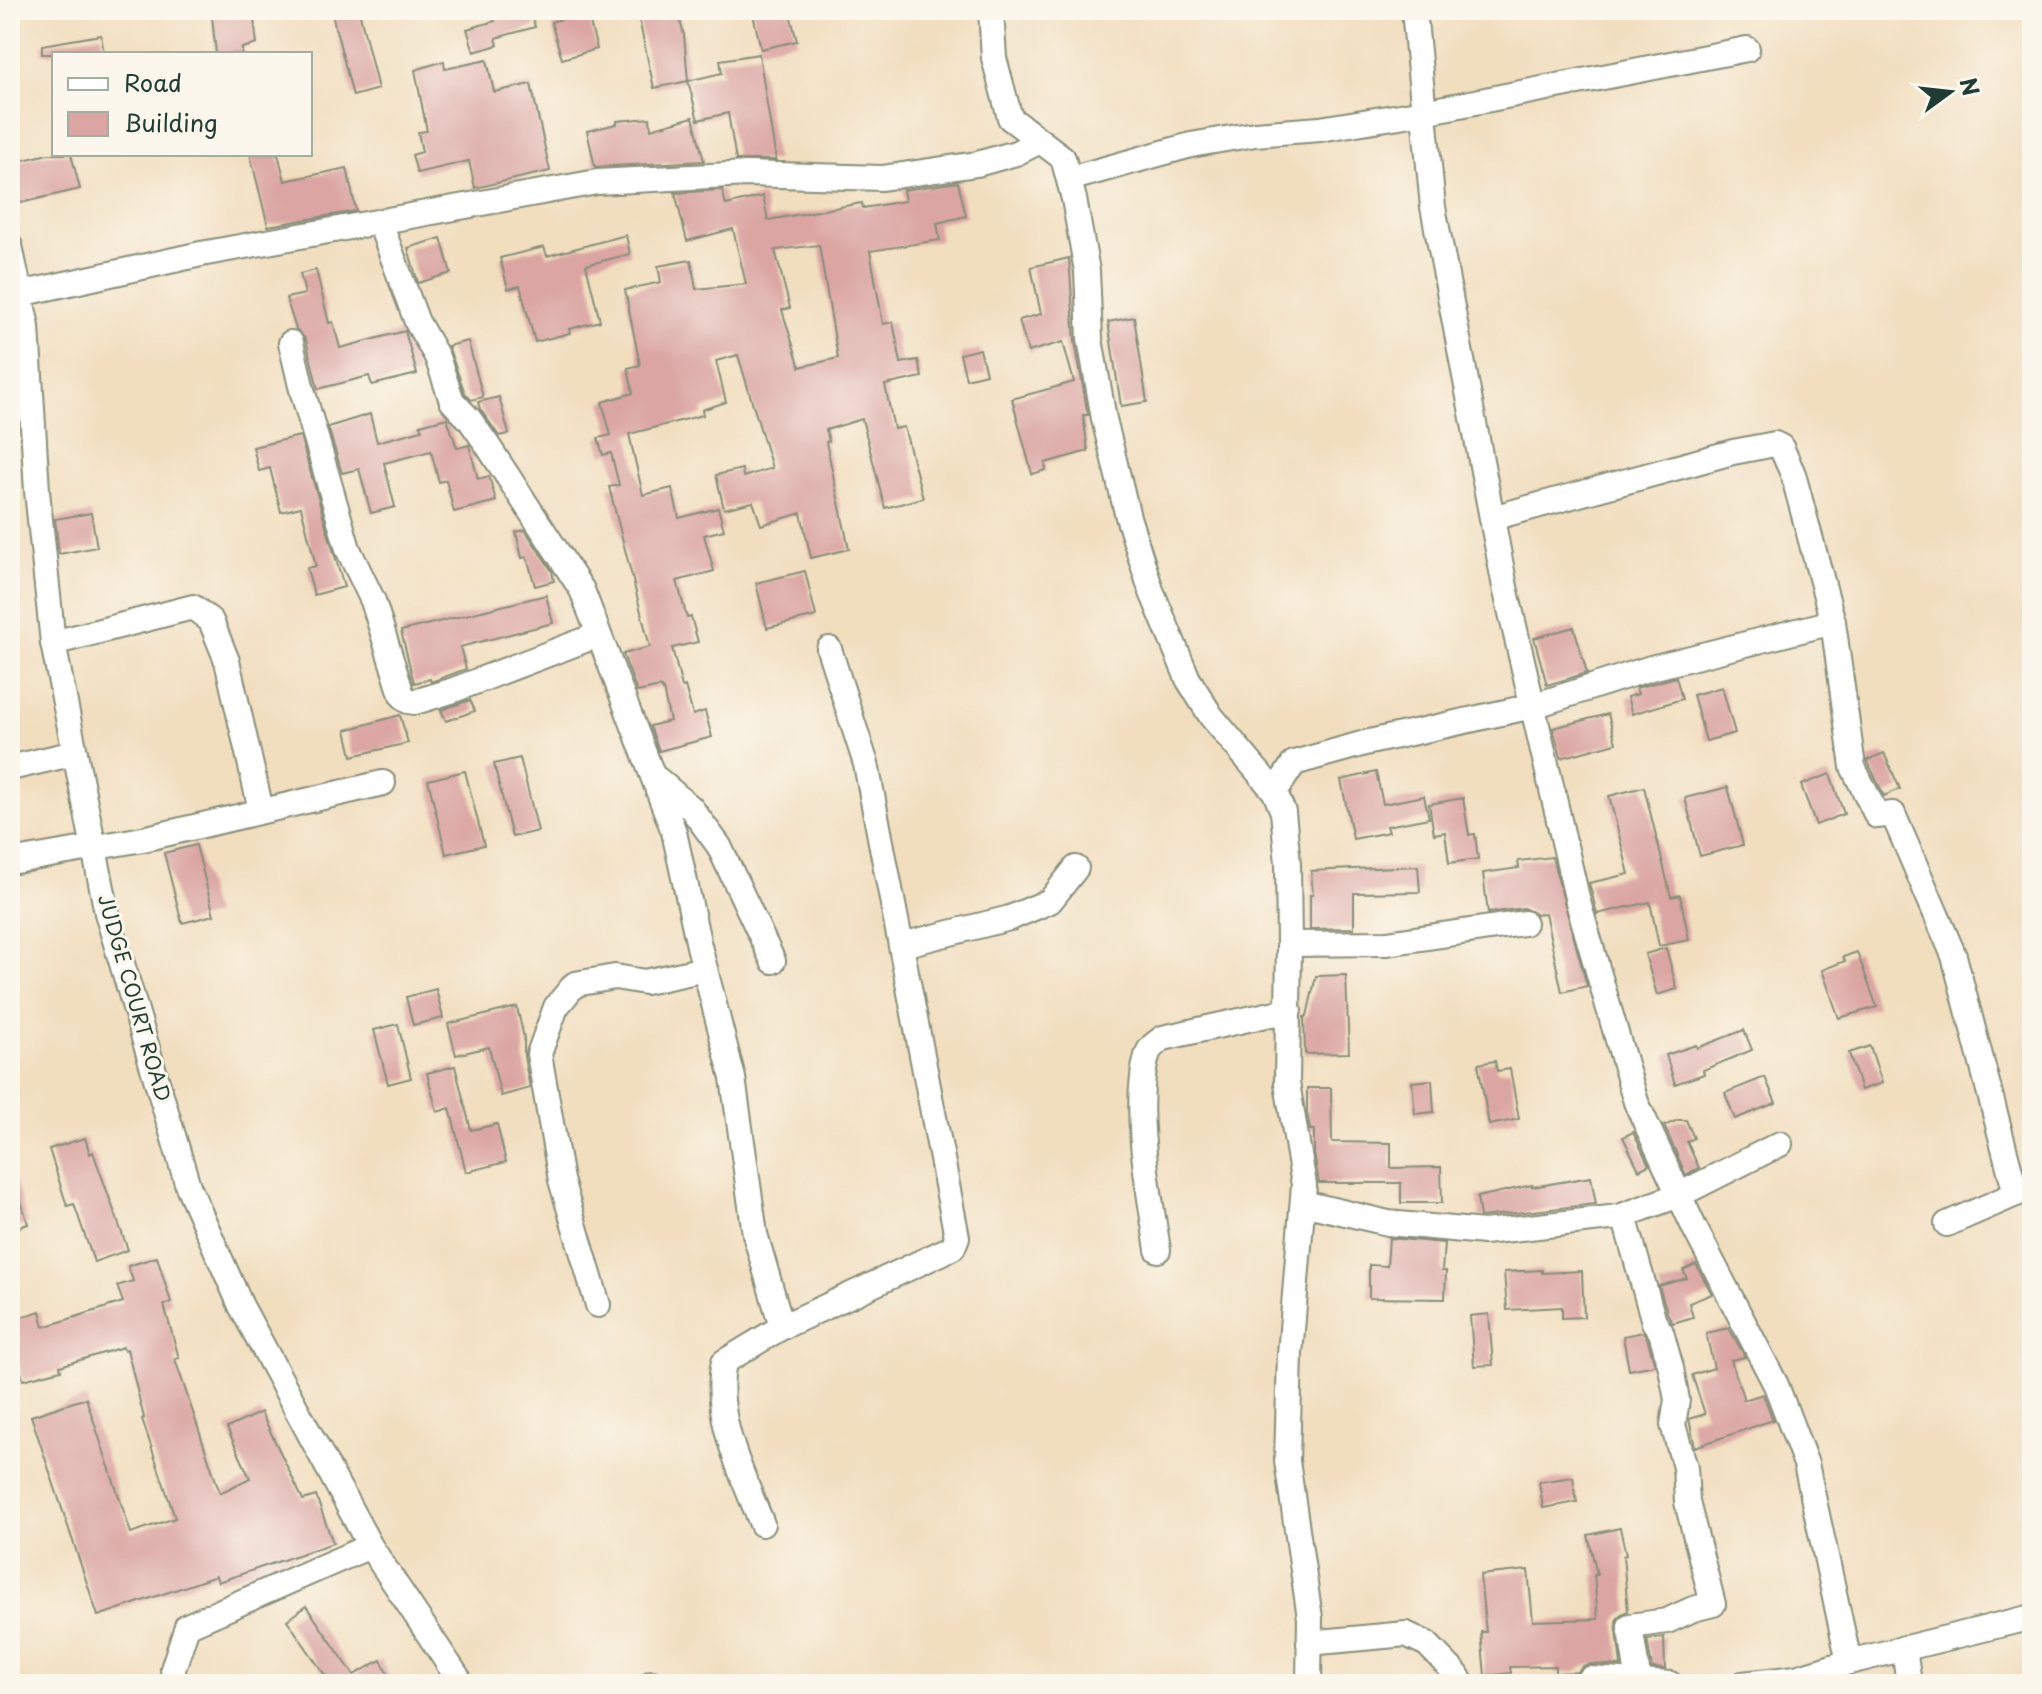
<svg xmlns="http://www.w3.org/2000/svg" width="2042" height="1694" font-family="'Playpen Sans',sans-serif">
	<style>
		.building { fill: #daa5a3; fill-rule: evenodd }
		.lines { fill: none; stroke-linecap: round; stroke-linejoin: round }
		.minor-casing { stroke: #888e7a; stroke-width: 28 }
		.minor { stroke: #fff; stroke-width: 24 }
		.labels { text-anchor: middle; stroke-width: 6; stroke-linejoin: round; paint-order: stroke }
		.street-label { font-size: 20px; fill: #1f3d34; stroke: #fbf7ec }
	</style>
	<rect width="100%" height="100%" fill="#fbf7ec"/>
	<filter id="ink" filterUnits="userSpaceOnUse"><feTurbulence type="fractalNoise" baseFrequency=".0125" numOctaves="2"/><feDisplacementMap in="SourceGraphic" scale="16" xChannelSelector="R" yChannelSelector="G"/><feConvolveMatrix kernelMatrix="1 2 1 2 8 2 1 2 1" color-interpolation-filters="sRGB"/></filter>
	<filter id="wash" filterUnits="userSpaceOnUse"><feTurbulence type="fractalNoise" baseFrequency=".006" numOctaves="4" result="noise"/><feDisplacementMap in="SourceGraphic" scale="32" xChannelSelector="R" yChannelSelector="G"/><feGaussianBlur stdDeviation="1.8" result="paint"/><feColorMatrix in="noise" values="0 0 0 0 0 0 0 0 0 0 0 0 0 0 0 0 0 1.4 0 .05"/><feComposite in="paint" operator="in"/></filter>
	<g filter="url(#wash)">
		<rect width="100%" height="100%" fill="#f1debf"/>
		<g id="blocks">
			<g class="building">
				<polygon points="253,10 257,44 242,48 242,54 216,54 212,17"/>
				<polygon points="331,10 359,10 378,89 353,96"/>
				<polygon points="520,10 530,10 535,27 496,38 498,45 474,52 467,29 495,21 494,17"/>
				<polygon points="637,10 677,10 684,35 688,81 722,73 720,60 759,54 776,160 736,160 728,113 698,120 688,81 654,88"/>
				<polygon points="752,10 789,10 797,41 761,49"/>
				<polygon points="587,12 597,49 562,59 551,22"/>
				<polygon points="101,35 104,54 42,54 42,45"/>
				<polygon points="487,60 494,92 531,84 550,171 475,188 469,161 417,173 412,155 422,152 418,132 427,131 415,70 444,61 445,69"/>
				<polygon points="693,117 704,161 595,167 587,131 617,124 617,121 650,118 651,129"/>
				<polygon points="48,154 71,154 80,189 20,203 11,163"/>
				<polygon points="250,154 278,154 285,181 347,168 356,211 268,226"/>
				<path d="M958,182l8,34 -29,7 3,17 -70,11 13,73 10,-2 8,41 17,-3 4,17 -37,8 9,44 10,-2 19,71 -38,10 -23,-89 -36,11 3,11 -3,1 23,107 -38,9 -10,-45 -40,12 -8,-23 -29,7 -8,-34 26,-6 1,8 29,-9 -34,-113 -22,6 10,41 -24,8 1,5 -74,19 14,61 29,-7 7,30 39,-10 6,22 -20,5 10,36 -37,10 10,37 4,-1 7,25 -26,6 10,39 3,-1 8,29 12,-4 7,26 -53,14 -9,-25 20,-5 -7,-31 -3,-3 -23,5 -14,-38 27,-7 -41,-160 10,-2 -8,-32 -8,2 -5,-17 13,-3 -9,-33 31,-9 -5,-25 12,-3 -15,-75 36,-8 -3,-16 33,-6 5,29 50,-5 -13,-55 -46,12 -12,-48 47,-3 4,15 37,-9 5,24 94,-17 1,5 42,-7 -2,-11zM819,245l19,113 -38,9 -18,-57 8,-2 -15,-58z"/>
				<polygon points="626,235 630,254 586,265 600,321 569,329 570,333 535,342 520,286 508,289 500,258 544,247 547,256"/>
				<polygon points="441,238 451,273 418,283 408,248"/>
				<polygon points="1069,258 1075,342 1088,415 1083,415 1088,451 1045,463 1046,470 1032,474 1012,399 1074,382 1063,342 1028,352 1019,320 1041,314 1031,267"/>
				<polygon points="316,270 329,323 333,322 340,348 405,331 417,374 372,385 369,376 318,389 306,340 296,329 286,298 305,294 300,274"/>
				<polygon points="1134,317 1147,402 1121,406 1108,322"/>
				<polygon points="468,341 483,397 471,400 465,393 448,346"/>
				<polygon points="980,349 986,374 966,379 960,354"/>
				<polygon points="499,397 509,434 499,436 480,409 478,402"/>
				<polygon points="370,414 377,442 422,430 420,425 447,418 457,448 469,445 478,479 489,476 496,501 454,512 446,480 439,482 431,451 384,463 395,507 371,513 359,469 342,473 328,427"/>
				<polygon points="300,436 344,587 314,595 307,568 316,566 301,507 281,512 270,468 259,471 253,447"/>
				<polygon points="91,513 97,547 59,554 55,519"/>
				<polygon points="525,530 552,571 554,581 535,586 527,557 522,558 516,532"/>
				<polygon points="805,571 816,616 767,628 756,583"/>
				<polygon points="546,595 553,623 460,647 466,669 431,682 430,679 414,683 401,631"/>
				<polygon points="1574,627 1587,673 1547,685 1534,638"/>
				<polygon points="1676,677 1682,699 1632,714 1627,697 1638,694 1636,688"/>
				<polygon points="1722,687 1735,733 1706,741 1693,695"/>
				<polygon points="470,700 475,711 446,721 441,710"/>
				<polygon points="1608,714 1616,743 1561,758 1553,728"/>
				<polygon points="400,715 408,743 352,756 346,730"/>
				<polygon points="1884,753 1900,789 1884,796 1867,760"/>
				<polygon points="520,758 538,831 512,837 494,764"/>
				<polygon points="465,771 484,845 446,854 428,780"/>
				<polygon points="1376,772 1383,804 1424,796 1429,818 1387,826 1389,832 1353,839 1341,780"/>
				<polygon points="1830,774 1844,814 1816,825 1801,785"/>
				<polygon points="1644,787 1671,897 1680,895 1689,940 1659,946 1650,902 1597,914 1589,883 1629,874 1609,796"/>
				<polygon points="1728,787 1743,845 1700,856 1685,798"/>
				<polygon points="1463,798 1469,835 1475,834 1478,859 1449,863 1445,832 1434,834 1429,804"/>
				<polygon points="196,845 214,915 182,923 164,853"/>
				<polygon points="1552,857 1587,986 1562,992 1545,913 1536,914 1523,908 1488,913 1483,873 1519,868 1518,861"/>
				<polygon points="1418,866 1420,892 1354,893 1354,928 1310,929 1310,895 1313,895 1311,871"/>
				<polygon points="1666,948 1677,989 1657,995 1645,954"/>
				<polygon points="1857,952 1877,1007 1839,1018 1822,970 1845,961 1843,957"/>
				<polygon points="1346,975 1349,1053 1305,1054 1304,1017 1307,1016 1316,976"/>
				<polygon points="436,989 443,1018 413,1025 406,997"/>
				<polygon points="517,1007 524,1038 524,1057 530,1088 501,1096 489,1047 456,1055 448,1024"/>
				<polygon points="398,1024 411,1078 388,1084 374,1030"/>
				<polygon points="1744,1030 1752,1050 1703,1070 1704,1074 1675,1084 1666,1055 1696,1045 1697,1048"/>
				<polygon points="1870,1046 1882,1083 1861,1090 1849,1053"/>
				<polygon points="1495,1061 1497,1071 1510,1069 1519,1119 1489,1125 1478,1064"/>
				<polygon points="455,1066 471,1130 497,1124 506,1162 466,1172 450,1108 437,1112 427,1073"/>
				<polygon points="1765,1077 1776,1103 1735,1119 1725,1093"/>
				<polygon points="1432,1080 1434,1112 1415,1114 1412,1082"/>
				<polygon points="1307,1088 1331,1088 1332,1142 1391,1143 1391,1168 1441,1167 1442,1203 1401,1203 1401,1183 1319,1183 1314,1154 1314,1130 1310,1130 1307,1112"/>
				<polygon points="1678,1120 1686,1120 1694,1138 1687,1142 1699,1168 1686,1175 1664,1126"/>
				<polygon points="1633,1132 1649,1165 1639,1170 1623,1137"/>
				<polygon points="85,1138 90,1154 93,1152 128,1250 94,1262 74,1204 67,1206 49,1149"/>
				<polygon points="1591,1177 1596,1204 1480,1217 1477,1197 1532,1185 1532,1187"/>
				<polygon points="10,1178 14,1178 28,1224 10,1230"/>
				<polygon points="1389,1238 1444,1243 1442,1271 1446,1271 1445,1299 1369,1298 1369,1265 1387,1266"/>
				<polygon points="157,1257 171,1302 164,1305 179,1358 175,1359 220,1493 250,1478 227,1428 261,1412 303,1500 316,1496 333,1543 218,1582 216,1576 98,1616 31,1416 86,1398 131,1533 175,1518 142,1419 144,1418 127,1349 124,1350 123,1347 60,1366 61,1370 23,1380 10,1331 10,1321 40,1311 44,1327 123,1302 117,1286 133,1281 128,1266"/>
				<polygon points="1696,1264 1712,1294 1689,1303 1693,1317 1673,1323 1668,1315 1659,1286 1687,1278 1683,1270"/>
				<polygon points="1542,1270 1542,1273 1582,1271 1584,1317 1562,1318 1562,1307 1507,1310 1504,1272"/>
				<polygon points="1489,1314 1493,1365 1474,1366 1470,1316"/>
				<polygon points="1729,1328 1745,1357 1731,1360 1744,1400 1763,1394 1773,1420 1695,1447 1689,1419 1705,1414 1692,1375 1714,1368 1706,1333"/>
				<polygon points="1643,1332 1647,1338 1655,1365 1629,1370 1623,1336"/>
				<polygon points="1573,1477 1577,1502 1543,1508 1539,1482"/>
				<polygon points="1620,1528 1626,1555 1623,1556 1628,1611 1620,1615 1616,1621 1621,1666 1591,1664 1583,1666 1577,1672 1555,1673 1555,1666 1510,1667 1511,1673 1485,1676 1481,1632 1486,1632 1480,1575 1528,1570 1533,1621 1598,1619 1594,1575 1597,1575 1588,1535"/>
				<polygon points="306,1606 354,1675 381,1660 393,1684 331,1684 287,1620"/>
				<polygon points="1664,1637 1665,1669 1652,1668 1647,1639"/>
			</g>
		</g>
	</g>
	<g filter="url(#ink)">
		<use href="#blocks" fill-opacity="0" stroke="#888e7a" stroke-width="2"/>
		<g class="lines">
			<g class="minor-casing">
				<g id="minor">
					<polyline points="991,10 994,58 1010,118 1063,158 1074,199 1087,271 1090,339 1104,419 1128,517 1151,590 1188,679 1211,716 1275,792 1283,812 1288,863 1289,944 1287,1083 1304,1185 1290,1354 1287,1461 1310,1618 1309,1684"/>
					<polyline points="1414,10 1433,207 1505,587 1578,902 1636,1102 1694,1227 1776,1385 1806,1464 1849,1662"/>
					<polyline points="1069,179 1191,145 1255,134 1320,129 1424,112 1747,49"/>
					<polyline points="380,223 417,322 437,357 452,401 470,420 486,443 582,590 674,832 699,946 733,1078 755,1234 782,1327"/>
					<polyline points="10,246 27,327 37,491 53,643 107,913 188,1186 241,1306 370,1546 462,1684"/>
					<polyline points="20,294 201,254 597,182 748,174 882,178 977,164 1016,153 1040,141"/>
					<polyline points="291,343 301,386 348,549 373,601 402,695 408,701 415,702 451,691 598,635"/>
					<polyline points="1492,518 1733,452 1775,444 1781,447 1793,474 1833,622 1853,767 1877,816 1893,814 1954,956 2016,1194 2032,1188"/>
					<polyline points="53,643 193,607 211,621 227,661 261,810"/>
					<polyline points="10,768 75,753"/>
					<polyline points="657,779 691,808 719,846 773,961"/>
					<polyline points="1275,792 1294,763 1365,743 1533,706 1651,668 1833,622"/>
					<polyline points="10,862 143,839 383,783"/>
					<polyline points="1289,944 1387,943 1524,923"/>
					<polyline points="902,945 1010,918 1050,901 1076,868"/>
					<polyline points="1303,1203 1388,1223 1484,1232 1619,1217 1679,1195 1780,1144"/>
					<polyline points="1624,1216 1654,1322 1661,1332 1671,1368 1677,1400 1673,1425 1685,1467 1687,1502 1713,1604 1693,1609 1667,1621 1630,1626 1639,1683"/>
					<polyline points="1947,1224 2016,1194"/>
					<path d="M1158,1250c-8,-55 -26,-140 -11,-194 2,-9 9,-13 16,-18l126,-28"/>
					<polyline points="598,1305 561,1180 539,1054 556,1007 575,984 615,977 645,982 705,969"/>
					<path d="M762,1524c-19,-48 -50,-109 -38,-162l58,-35 161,-75 10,-5 4,-10 -91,-473 -37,-115"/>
					<polyline points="1309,1643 1406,1634 1427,1644 1457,1675 1462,1684"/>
					<polyline points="1904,1648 1909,1684"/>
					<polyline points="652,1683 653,1684"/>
					<polyline points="174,1684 173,1669 187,1626 370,1546"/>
					<polyline points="1588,1684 1590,1679 1670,1684"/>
					<polyline points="1743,1684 1796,1678 1849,1662 2032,1617"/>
				</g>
			</g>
			<use href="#minor" class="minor"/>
		</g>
	</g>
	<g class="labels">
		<g class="street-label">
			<text transform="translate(134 998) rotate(74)" y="7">JUDGE COURT ROAD</text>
		</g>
	</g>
	<rect width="2042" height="1694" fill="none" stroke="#fbf7ec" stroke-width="40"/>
	<rect x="52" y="52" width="260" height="104" fill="#fbf7ec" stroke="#a3ada2" stroke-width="2"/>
	<rect x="68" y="78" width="40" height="12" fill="#ffffff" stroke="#a3ada2" stroke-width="2"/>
	<text x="124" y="92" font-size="24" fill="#1f3d34">Road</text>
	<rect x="68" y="112" width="40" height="24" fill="#daa5a3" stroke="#a3ada2" stroke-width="2"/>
	<text x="124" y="132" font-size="24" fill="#1f3d34">Building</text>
	<g transform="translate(1950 92) rotate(75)" stroke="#fbf7ec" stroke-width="6" paint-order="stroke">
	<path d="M0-6L14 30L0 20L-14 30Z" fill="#1f3d34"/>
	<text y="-12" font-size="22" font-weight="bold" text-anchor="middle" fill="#1f3d34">N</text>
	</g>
</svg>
